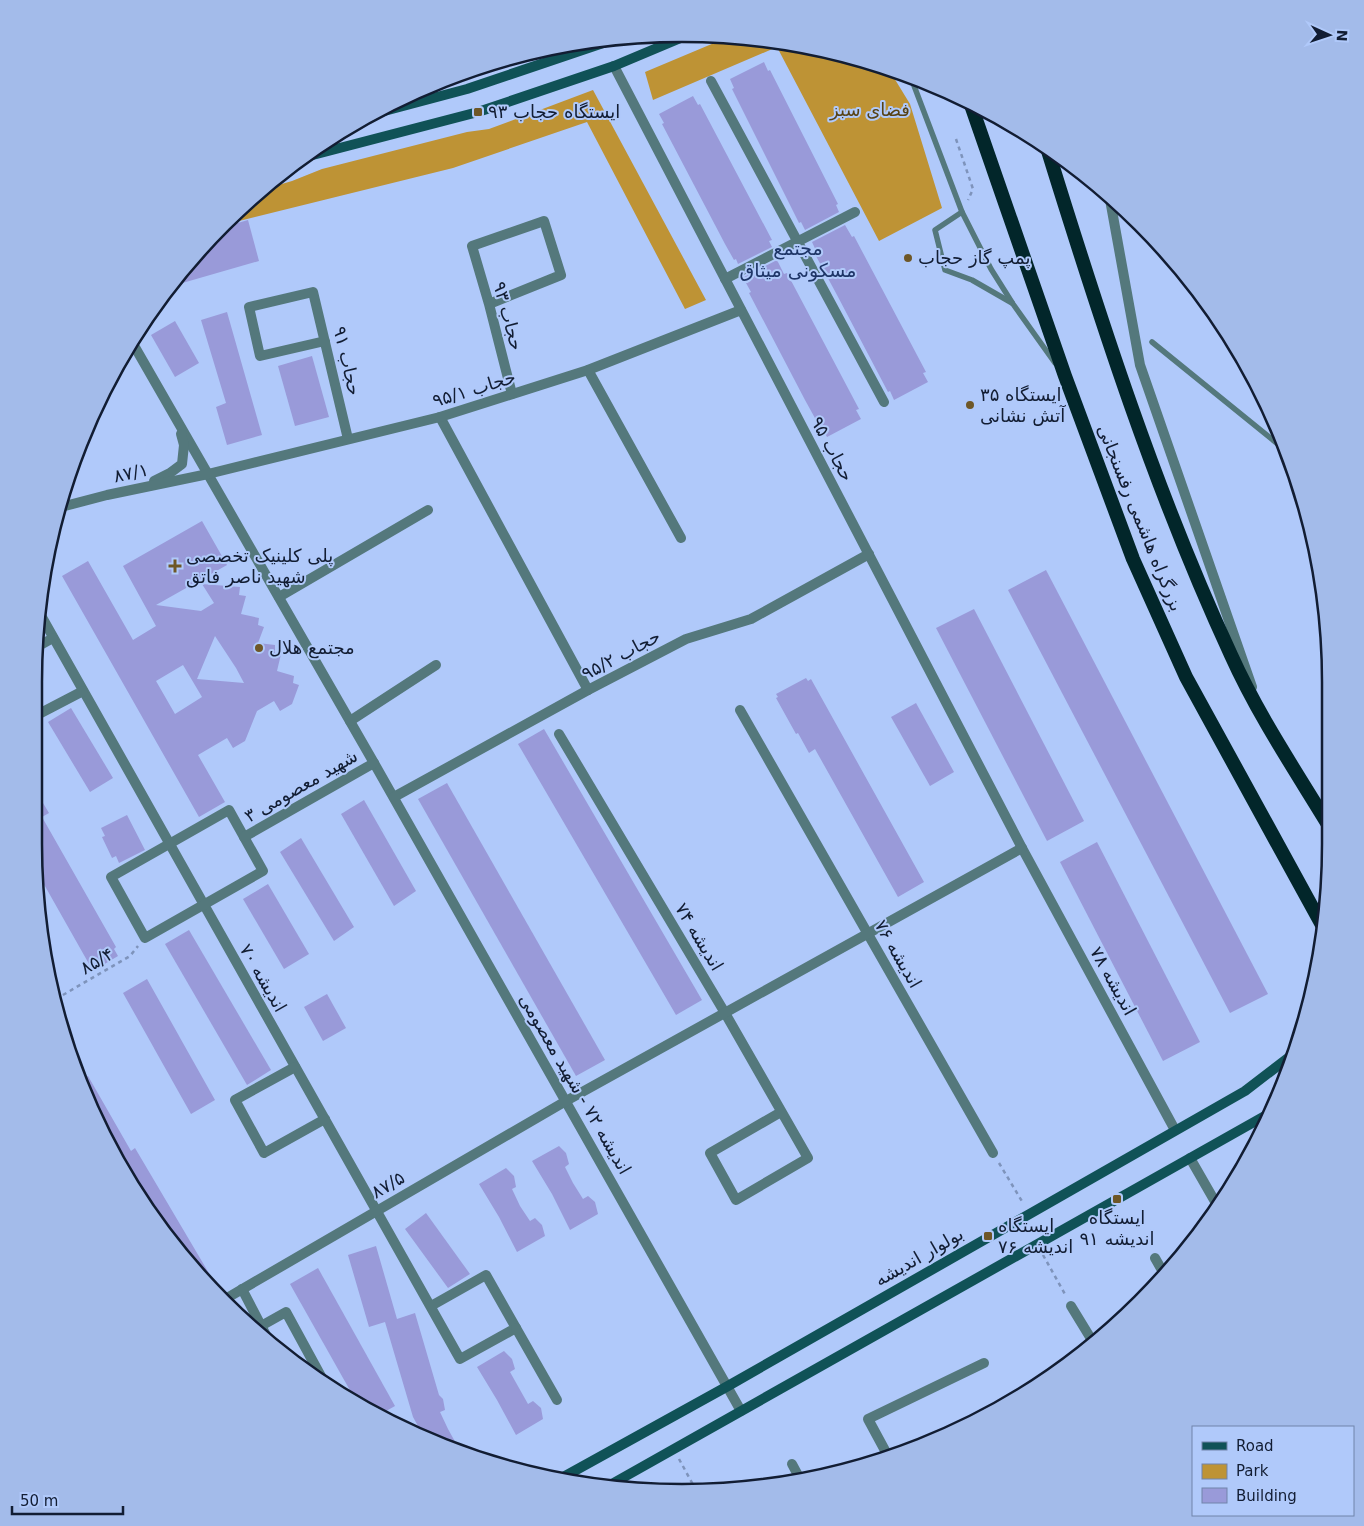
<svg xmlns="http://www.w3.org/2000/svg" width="1364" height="1526" font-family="'DejaVu Sans',Cairo,sans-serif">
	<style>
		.green { fill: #be9335 }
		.building { fill: #999ad9; fill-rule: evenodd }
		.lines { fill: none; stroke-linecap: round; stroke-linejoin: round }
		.path { stroke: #7e93bb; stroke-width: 2.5; stroke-dasharray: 4 4; stroke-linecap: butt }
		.service { stroke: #54787c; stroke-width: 5.5 }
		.minor { stroke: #54787c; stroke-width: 10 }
		.tertiary { stroke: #54787c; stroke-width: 10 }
		.secondary { stroke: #105257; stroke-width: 10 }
		.trunk { stroke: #02262a; stroke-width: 14 }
		.poi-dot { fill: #6e5727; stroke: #b0c9fa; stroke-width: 2 }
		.labels { text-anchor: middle; stroke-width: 4; stroke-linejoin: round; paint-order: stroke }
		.park-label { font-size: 18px; fill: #574215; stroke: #b0c9fa }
		.poi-label { font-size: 18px; fill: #121d33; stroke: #b0c9fa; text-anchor: start }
		.street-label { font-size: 18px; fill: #121d33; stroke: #b0c9fa }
		.neighbourhood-label { font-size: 19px; fill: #1e3567; stroke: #b0c9fa }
		.rim { fill: none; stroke: #121d33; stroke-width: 2.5 }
	</style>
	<rect width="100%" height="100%" fill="#b0c9fa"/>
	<g class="green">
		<polygon points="726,38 767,39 888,68 910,104 942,208 879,241 777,47 653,100 645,72"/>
		<polygon points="593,90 706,300 685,309 587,122 453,168 227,224 265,189 292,181 322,169 467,132 489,129"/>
	</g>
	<g class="building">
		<polygon points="764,62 768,71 770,70 838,204 836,205 839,212 805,230 801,222 799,223 732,89 734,88 730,79"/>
		<polygon points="693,96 698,105 700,104 772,240 769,241 772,247 738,264 736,259 734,260 725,244 662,124 664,123 659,114"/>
		<polygon points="248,220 259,261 172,286 195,254 224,227"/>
		<polygon points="845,225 852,237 854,236 926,372 923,373 928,382 894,400 890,391 888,392 837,295 816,256 818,255 812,242"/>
		<polygon points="777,260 784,274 787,273 859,409 856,410 861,419 827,437 822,428 821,429 805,400 749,293 751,292 746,283 748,283 744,277"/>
		<polygon points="227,312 262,435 227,445 216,407 226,403 201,320"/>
		<polygon points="175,321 199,363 175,377 151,335"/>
		<polygon points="312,356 329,417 295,426 278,366"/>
		<path d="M202,521l25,44 -71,40 45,6 13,-8 -12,-19 38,3 -1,8 7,1 -5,18 18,4 -1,7 6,2 -6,16 17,2v8l6,1 -4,17 17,5 -1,7 6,2 -7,19 -12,7 -6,-10 -17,10 -12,30 -12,7 -6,-10 -29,17 27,47 -26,15 -137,-241 26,-15 45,79 23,-14 -33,-60zM215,636l21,32 8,15 -47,-4zM183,665l19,32 -27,17 -19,-33z"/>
		<polygon points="1046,570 1268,994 1230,1013 1008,590"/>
		<polygon points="974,609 1084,821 1047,841 936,628"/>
		<polygon points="806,678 808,681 811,679 924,882 898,897 815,749 809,753 798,733 796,734 776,698 778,697 776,694"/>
		<polygon points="916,703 954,772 930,786 891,717"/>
		<polygon points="71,708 113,778 90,792 48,722"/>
		<polygon points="544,729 702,1000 676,1015 518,744"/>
		<polygon points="447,783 605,1060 576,1076 418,799"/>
		<polygon points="34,788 49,813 42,817 116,947 114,949 118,956 93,971 37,872 34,844"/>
		<polygon points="364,800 416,891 394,906 341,814"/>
		<polygon points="127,815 145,850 119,863 116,856 112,858 102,837 105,836 101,828"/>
		<polygon points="301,838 354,927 334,941 280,852"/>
		<polygon points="1097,842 1200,1042 1163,1061 1060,862"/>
		<polygon points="268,884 309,954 284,969 243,899"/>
		<polygon points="189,930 271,1070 247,1085 165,944"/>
		<polygon points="147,979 215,1100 191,1114 123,993"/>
		<polygon points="327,994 346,1028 323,1041 304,1007"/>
		<polygon points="88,1076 131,1151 135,1148 210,1275 207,1278 168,1239 100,1130 83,1078"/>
		<polygon points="559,1146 566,1153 569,1164 565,1167 573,1183 583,1199 588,1196 595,1202 598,1214 570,1230 552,1194 532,1161"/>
		<polygon points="506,1168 514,1176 516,1187 512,1189 520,1206 530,1221 535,1218 542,1225 545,1236 517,1252 499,1217 479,1184"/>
		<polygon points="426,1213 470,1274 448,1288 405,1229"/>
		<polygon points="376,1246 397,1319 415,1313 439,1395 443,1399 445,1410 440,1412 448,1429 458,1447 423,1435 413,1417 385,1322 369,1327 348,1255"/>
		<polygon points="318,1268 395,1406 379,1415 356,1401 290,1284"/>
		<polygon points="504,1351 512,1359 515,1369 510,1372 528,1404 533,1401 541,1408 543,1419 516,1435 497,1400 477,1367"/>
	</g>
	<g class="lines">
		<g class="path">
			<polyline points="997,123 1005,120"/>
			<polyline points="956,139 973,189 968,200"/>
			<polyline points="56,999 130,956 138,946"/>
			<polyline points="999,1163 1023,1203"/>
			<polyline points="1043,1255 1066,1296"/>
			<polyline points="679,1459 696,1490"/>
		</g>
		<g class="service">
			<polyline points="909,77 913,83 962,212 991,269 1013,304 1055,363"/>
			<polyline points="962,212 935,230 945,270 972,280 1012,303"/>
			<polyline points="1152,342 1284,449"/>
		</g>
		<g class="minor">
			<polyline points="614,66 1022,848 1175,1130"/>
			<polyline points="711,81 884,402"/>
			<polyline points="725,279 855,212"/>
			<polyline points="489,304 561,275 544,221 472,246 489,304 512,394"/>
			<polyline points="325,341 260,356 249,307 313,292 348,439"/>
			<polyline points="132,342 374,763 741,1411"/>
			<polyline points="588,370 681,538"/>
			<polyline points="440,417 588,690"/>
			<polyline points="154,481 170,473 182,464 184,445 181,434"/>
			<polyline points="61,507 107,495 208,474 440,417 588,370 741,310"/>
			<polyline points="279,597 428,510"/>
			<polyline points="39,612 460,1359 516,1328 486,1275 431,1306"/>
			<polyline points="35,648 53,638"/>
			<polyline points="740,710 993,1153"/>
			<polyline points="35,716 83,691"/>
			<polyline points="350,721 436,665"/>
			<polyline points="559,734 725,1013 808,1158 736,1200 710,1153 781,1112"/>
			<polyline points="394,797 588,690 686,639 751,619 869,554"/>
			<polygon points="229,810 263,871 145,938 111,877"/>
			<polyline points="244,837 374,763"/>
			<polyline points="295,1067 235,1100 264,1153 325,1119"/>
			<polyline points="1155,1258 1163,1272"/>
			<polyline points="242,1289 268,1339"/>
			<polyline points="227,1298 566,1101 1022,848"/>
			<polyline points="1071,1306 1093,1342"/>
			<polyline points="261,1326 286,1312 323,1380"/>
			<polyline points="516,1328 557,1400"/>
			<polyline points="888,1456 868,1419 984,1363"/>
			<polyline points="792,1464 799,1477"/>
		</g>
		<g class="tertiary">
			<polyline points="1109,194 1140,365 1252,687"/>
			<polyline points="1190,1158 1217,1205"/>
		</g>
		<g class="secondary">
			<polyline points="373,114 467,89 612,40"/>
			<polyline points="305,157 478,112 614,66 683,37"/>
			<polyline points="558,1480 728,1386 1245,1091 1292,1055"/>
			<polyline points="610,1485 1270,1113"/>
		</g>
		<g class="trunk">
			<polyline points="971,105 1065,376 1133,559 1186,677 1322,925"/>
			<path d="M1048,151c53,171 108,342 183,504 27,60 64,115 98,171"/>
		</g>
	</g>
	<g class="poi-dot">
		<rect x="473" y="107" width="10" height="10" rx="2.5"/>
		<circle cx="908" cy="258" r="5"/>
		<circle cx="970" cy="405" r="5"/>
		<path d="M172.5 558.5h5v5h5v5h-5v5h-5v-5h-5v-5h5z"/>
		<circle cx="259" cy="648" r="5"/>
		<rect x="1112" y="1194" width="10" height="10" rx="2.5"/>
		<rect x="983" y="1231" width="10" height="10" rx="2.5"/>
	</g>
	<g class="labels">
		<g class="park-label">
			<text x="870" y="116">فضای سبز</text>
		</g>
		<g class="poi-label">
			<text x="488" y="118">ایستگاه حجاب ۹۳</text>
			<text x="918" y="264">پمپ گاز حجاب</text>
			<text x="980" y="401">ایستگاه ۳۵<tspan x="980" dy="21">آتش نشانی</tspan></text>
			<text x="186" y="562">پلی کلینیک تخصصی<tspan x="186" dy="21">شهید ناصر فاتق</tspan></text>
			<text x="269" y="654">مجتمع هلال</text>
			<text x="1117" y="1224" text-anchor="middle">ایستگاه<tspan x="1117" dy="21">اندیشه ۹۱</tspan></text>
			<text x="998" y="1232">ایستگاه<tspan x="998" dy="21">اندیشه ۷۶</tspan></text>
		</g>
		<g class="street-label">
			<text transform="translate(508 316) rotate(75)" y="6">حجاب ۹۳</text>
			<text transform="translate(347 361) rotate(77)" y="6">حجاب ۹۱</text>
			<text transform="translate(474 389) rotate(-17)" y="6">حجاب ۹۵/۱</text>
			<text transform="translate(832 449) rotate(62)" y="6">حجاب ۹۵</text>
			<text transform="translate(131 473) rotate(-12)" y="6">۸۷/۱</text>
			<text transform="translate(1140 518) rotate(68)" y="6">بزرگراه هاشمی رفسنجانی</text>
			<text transform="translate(621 655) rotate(-28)" y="6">حجاب ۹۵/۲</text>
			<text transform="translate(301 786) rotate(-30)" y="6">شهید معصومی ۳</text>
			<text transform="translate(699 937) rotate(59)" y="6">اندیشه ۷۴</text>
			<text transform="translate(898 954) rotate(60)" y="6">اندیشه ۷۶</text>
			<text transform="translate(97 961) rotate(-30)" y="6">۸۵/۴</text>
			<text transform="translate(263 978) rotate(60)" y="6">اندیشه ۷۰</text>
			<text transform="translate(1113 981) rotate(61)" y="6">اندیشه ۷۸</text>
			<text transform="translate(575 1084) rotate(60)" y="6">اندیشه ۷۲ - شهید معصومی</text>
			<text transform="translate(388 1185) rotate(-30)" y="6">۸۷/۵</text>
			<text transform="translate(919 1257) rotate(-30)" y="6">بولوار اندیشه</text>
		</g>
		<g class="neighbourhood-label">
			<text x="798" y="255">مجتمع<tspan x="798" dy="22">مسکونی میثاق</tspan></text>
		</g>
	</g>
	<path d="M0 0H1364V1526H0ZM682 42H682A640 640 0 0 1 1322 682V844A640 640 0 0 1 682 1484H682A640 640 0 0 1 42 844V682A640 640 0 0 1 682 42Z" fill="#a3bbea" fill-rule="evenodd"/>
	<path class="rim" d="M682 42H682A640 640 0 0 1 1322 682V844A640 640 0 0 1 682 1484H682A640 640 0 0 1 42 844V682A640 640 0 0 1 682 42Z"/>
	<rect x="1192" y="1426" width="162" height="90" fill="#b0c9fa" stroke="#7184aa"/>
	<rect x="1202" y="1442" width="25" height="8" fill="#105257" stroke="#7184aa"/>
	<text x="1236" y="1451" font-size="15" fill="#121d33">Road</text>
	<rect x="1202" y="1464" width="25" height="15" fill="#be9335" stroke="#7184aa"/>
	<text x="1236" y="1476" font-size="15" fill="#121d33">Park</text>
	<rect x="1202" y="1488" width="25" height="15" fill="#999ad9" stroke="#7184aa"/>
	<text x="1236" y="1501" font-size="15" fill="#121d33">Building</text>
	<g transform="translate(1329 35) rotate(93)" stroke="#b0c9fa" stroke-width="4" paint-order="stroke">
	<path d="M0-4L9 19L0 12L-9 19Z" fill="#121d33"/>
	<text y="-8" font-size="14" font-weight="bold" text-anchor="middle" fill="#121d33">N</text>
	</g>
	<path d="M12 1506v8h111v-8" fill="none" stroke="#121d33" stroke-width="2.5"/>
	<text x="20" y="1506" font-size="15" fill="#121d33" stroke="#b0c9fa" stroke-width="4" paint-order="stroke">50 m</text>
</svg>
